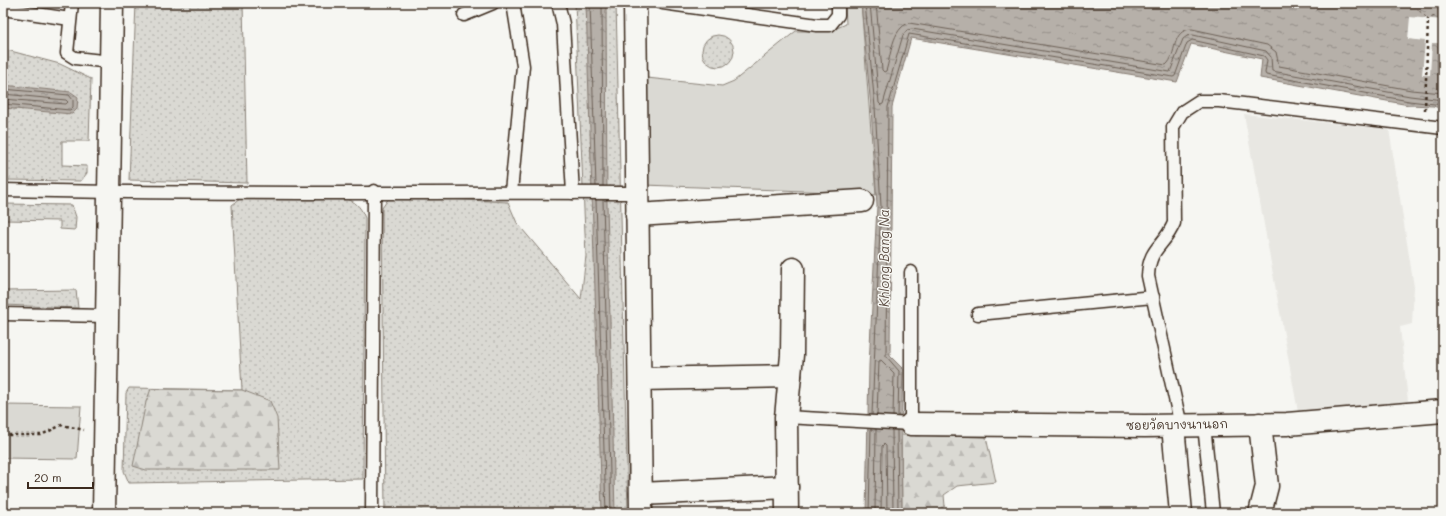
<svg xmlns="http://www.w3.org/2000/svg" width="1446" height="516" font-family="Mali,'Playpen Sans Thai',sans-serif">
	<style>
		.built { fill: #e8e7e2 }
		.grass { fill: url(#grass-dots); stroke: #8a8278 }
		.forest { fill: url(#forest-firs); stroke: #8a8278 }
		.green { fill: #dad9d3; stroke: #8a8278 }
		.water { fill: url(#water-ripples); stroke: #857a71 }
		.pier { fill: #f6f6f2 }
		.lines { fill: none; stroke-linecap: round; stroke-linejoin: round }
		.shore { stroke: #6c6056; stroke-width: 1 }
		.ferry { stroke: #605248; stroke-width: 1; stroke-dasharray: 5 4; stroke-linecap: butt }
		.service-casing { stroke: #3b2a1e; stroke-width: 15 }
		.minor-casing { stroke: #3b2a1e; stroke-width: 25 }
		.path { stroke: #3b2a1e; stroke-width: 2.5; stroke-dasharray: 3 3; stroke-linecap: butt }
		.service { stroke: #f6f6f2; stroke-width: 12 }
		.minor { stroke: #f6f6f2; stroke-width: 22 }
		.labels { text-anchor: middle; stroke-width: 3; stroke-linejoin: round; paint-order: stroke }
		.street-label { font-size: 12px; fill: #3b2a1e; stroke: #f6f6f2 }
		.water-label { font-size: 13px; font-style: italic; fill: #605248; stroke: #f6f6f2 }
	</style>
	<defs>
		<pattern id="grass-dots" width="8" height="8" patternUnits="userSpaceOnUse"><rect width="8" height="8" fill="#dad9d3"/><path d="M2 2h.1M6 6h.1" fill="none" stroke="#bcbab5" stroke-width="1.8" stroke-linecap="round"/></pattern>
		<pattern id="forest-firs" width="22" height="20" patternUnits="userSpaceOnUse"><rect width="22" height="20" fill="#dad9d3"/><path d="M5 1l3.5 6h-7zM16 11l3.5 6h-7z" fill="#bcbab5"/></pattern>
		<pattern id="water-ripples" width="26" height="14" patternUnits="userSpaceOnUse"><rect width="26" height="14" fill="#b6b0a9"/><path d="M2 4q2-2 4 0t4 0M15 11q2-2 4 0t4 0" fill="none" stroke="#958f89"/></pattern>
	</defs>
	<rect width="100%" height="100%" fill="#f6f6f2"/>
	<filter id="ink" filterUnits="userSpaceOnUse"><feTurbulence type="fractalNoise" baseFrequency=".025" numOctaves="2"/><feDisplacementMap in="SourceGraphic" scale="8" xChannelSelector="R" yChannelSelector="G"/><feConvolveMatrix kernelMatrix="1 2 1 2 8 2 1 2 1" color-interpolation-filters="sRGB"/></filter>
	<g filter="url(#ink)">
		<polygon class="built" points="1244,114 1389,129 1414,287 1412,324 1400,327 1408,401 1298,412"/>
		<g class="grass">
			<polygon points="136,3 243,3 247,183 129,180"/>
			<polygon points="575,3 616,3 628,513 385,513 382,208 389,198 406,197 508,202 517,223 581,299 586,256"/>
			<circle cx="718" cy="51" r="16"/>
			<polygon points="3,49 60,64 91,79 89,141 62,141 62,165 87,166 87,173 81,181 3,180"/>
			<path d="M342,198c13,3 18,7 23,20l-2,261 -234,4 -5,-12 2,-78 3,-5 113,2 -10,-185 8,-6z"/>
			<polygon points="3,204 72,205 76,217 75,230 60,229 60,221 3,220"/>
			<polygon points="76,290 78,308 3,305 3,291"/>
		</g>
		<g class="forest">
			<polygon points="151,389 242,390 270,401 277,418 280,470 146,470 133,466 146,402"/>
			<polygon points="901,435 986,437 996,482 957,486 944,495 945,506 932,513 902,513"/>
		</g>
		<g class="green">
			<polygon points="845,3 861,3 876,195 859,193 644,185 647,78 722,86 734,81 796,31 830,31 846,24"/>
			<polygon points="3,405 81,406 77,459 3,458"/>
		</g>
		<g class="water">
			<polygon points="586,3 606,3 607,204 615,513 602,513"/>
			<polygon points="861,3 1443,3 1443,109 1433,106 1409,105 1260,78 1262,59 1191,44 1177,82 911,38 892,107 890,356 903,369 901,435 902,513 866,513 869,366 877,206 871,107"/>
			<polygon points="3,85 71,92 78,97 77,109 72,114 3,108"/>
		</g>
		<polygon class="pier" points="1410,17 1443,20 1443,43 1432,43 1430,75 1422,75 1425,41 1408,39"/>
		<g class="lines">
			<g class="shore">
				<polyline points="590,3 596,186"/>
				<polyline points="602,3 603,186"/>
				<polyline points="865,3 875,107 881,206 872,415"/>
				<polyline points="870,3 879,103 881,105 883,104 903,35 907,30 912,29 1170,72 1183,39 1187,36 1193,35 1266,51 1271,57 1272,71 1410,96 1443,100"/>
				<path d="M876,3l6,67 2,2 2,-1c5,-15 6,-43 23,-48l257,42c12,-10 4,-35 26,-36l75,16 9,7 3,14 132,24 32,3"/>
				<polyline points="3,89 69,95 73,100 73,107 70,110 3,104"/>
				<polyline points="3,94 66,100 68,102 66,104 3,99"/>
				<polyline points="596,200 606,513"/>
				<polyline points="603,200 611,513"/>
				<polyline points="877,415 879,361 881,360 894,373 893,416"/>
				<polyline points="898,416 899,371 886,356 888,107 909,34 1173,77 1175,76 1187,43 1192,40 1264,56 1267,60 1265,73 1266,75 1409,101 1443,105"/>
				<polyline points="892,430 893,513"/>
				<polyline points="897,430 898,513"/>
				<polyline points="869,513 871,429"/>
				<polyline points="875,513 876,429"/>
				<polyline points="881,513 882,446 884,444 886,446 887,513"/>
			</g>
			<polyline class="ferry" points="1411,3 1428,19 1443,12"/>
			<g class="service-casing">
				<g id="service">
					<polyline points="72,3 67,53 75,58 111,62"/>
					<polyline points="558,3 563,24 573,193"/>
					<polyline points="663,3 817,25 830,25 838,15 838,3"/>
					<polyline points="3,9 70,19"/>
					<polyline points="464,15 493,3"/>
					<path d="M3,190c211,5 422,2 633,3"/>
					<polyline points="511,192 523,66 513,3"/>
					<polyline points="3,314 107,316"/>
					<polyline points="978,314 1153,297"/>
					<polyline points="786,417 911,424 911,272"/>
					<polyline points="1204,425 1213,513"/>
					<path d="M1181,426l-33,-150c1,-29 16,-29 26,-53l-1,-96 9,-15 17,-11h20l224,27"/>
					<polyline points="372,513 374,191"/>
				</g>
			</g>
			<g class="minor-casing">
				<g id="minor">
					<polyline points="635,3 641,513"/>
					<polyline points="637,215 862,201"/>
					<polyline points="640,379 790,376"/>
					<polyline points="911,424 1145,426 1287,424 1443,411"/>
					<polyline points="1260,424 1267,486 1260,513"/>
					<polyline points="1173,426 1181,513"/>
					<polyline points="641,494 787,487"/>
					<polyline points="104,513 112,3"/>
					<polyline points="787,513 786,417 792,355 793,269"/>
				</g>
			</g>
			<g class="path">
				<polyline points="1425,110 1428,19"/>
				<polyline points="3,432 9,435 41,435 62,425 84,430"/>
			</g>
			<use href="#service" class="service"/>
			<use href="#minor" class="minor"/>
		</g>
	</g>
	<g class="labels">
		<g class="street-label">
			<text transform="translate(1177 425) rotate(-1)" y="4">ซอยวัดบางนานอก</text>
		</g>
		<g class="water-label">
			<text transform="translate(884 258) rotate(-90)" y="5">Khlong Bang Na</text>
		</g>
	</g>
	<rect width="1446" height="516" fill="none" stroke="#f6f6f2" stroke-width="16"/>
	<rect x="8" y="8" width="1430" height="500" fill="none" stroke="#3b2a1e" stroke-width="1.5" filter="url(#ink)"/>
	<path d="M28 482v6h65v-6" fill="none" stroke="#3b2a1e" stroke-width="2"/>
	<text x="34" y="482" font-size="12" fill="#3b2a1e" stroke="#f6f6f2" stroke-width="3" paint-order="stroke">20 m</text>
</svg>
